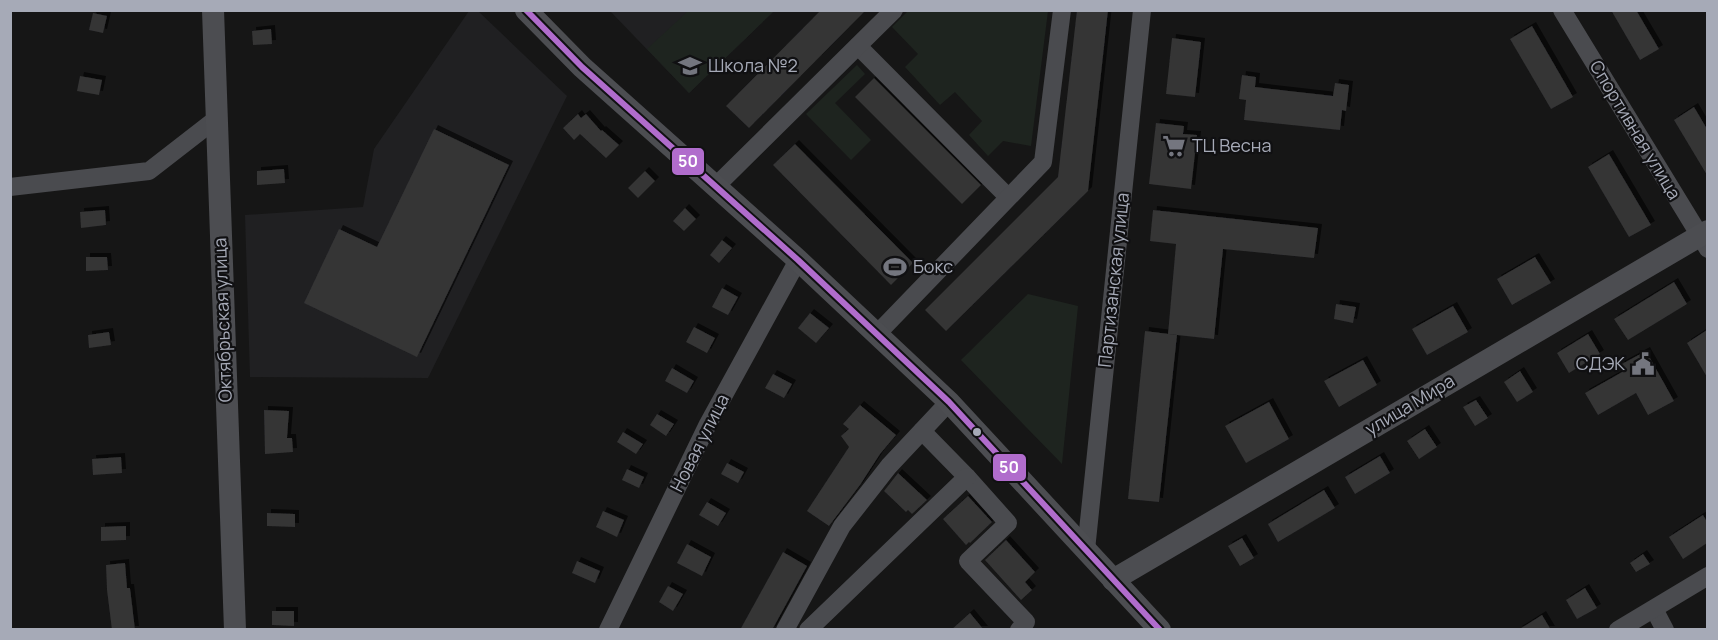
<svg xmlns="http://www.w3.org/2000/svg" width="1718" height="640" font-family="Manrope,sans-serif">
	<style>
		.built { fill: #202022 }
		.green { fill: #1e241f }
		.building { fill: #343435; filter: url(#shadow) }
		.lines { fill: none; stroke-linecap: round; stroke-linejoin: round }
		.minor { stroke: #4a4b4f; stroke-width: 18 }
		.major { stroke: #4c4d51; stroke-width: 22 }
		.bus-1-casing { stroke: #101012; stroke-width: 10 }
		.bus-1 { stroke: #b06ccc; stroke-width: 6 }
		.bus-dot { fill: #a6aab7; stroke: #101012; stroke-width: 2 }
		.labels { text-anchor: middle; stroke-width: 4.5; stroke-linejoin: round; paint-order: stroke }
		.poi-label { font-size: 18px; fill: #a6aab7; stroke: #101012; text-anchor: start }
		.street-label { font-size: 18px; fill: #a6aab7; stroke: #101012 }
		.line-badge { stroke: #101012; stroke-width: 2 }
		.badge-label { font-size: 16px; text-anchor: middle; font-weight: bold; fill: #fff }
	</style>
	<defs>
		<filter id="shadow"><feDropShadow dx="4" dy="-4" stdDeviation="0" flood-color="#0009"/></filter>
	</defs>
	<rect width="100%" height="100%" fill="#161616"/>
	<g class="built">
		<polygon points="469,11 478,11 567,96 428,378 250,377 245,215 363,207 374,149"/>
		<polygon points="610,11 774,11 689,93"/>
	</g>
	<g class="green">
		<polygon points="688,11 688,10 774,11 689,93 647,49"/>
		<polygon points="908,11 1048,11 1031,146 1003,141 988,156 969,135 982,121 955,92 940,105 905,67 918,54 892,27"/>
		<polygon points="857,65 865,74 835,103 871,140 851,160 806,114"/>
		<polygon points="1028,294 1078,306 1062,464 961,360"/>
	</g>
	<g class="building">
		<polygon points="821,10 866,10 749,128 726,106"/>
		<polygon points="1077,10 1108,10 1088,191 946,331 925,310 1058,177"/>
		<polygon points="1611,10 1636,10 1659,49 1640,60"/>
		<polygon points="93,13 107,16 103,33 89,30"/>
		<polygon points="1532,26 1573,97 1551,109 1510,39"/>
		<polygon points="271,29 272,44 253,45 252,31"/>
		<polygon points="1172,38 1201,42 1195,97 1166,94"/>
		<polygon points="1242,75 1256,77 1255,87 1333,96 1335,83 1349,85 1346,111 1342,110 1340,130 1244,120 1246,100 1239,99"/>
		<polygon points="80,76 102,80 99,95 77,91"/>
		<polygon points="874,78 981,185 962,204 855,97"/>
		<polygon points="1694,107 1707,129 1707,175 1674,120"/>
		<polygon points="578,114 581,118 586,114 601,131 602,130 619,145 606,158 580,134 574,140 563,128"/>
		<polygon points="1156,123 1184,126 1183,134 1197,135 1191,189 1149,184"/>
		<polygon points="434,129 509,165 417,357 304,303 339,229 377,247"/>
		<polygon points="795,144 913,263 891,285 773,165"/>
		<polygon points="1609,154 1651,225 1629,237 1588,167"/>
		<polygon points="284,169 285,183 257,185 257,171"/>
		<polygon points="645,171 655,181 638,198 628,188"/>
		<polygon points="685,208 696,219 684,231 673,221"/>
		<polygon points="105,210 106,225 81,228 80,212"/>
		<polygon points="1153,210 1318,228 1314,258 1223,249 1214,339 1168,334 1176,244 1150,241"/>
		<polygon points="722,240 732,248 719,263 710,255"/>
		<polygon points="86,257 107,257 108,270 86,271"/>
		<polygon points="1535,257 1551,283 1512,305 1497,279"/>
		<polygon points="1674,282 1687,304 1628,340 1614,319"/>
		<polygon points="722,288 738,297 728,315 712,307"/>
		<polygon points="1336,304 1356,307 1353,323 1334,319"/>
		<polygon points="1453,306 1468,332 1427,355 1412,329"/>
		<polygon points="810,313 829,328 816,343 798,328"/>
		<polygon points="694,327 715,338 707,353 686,342"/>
		<polygon points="1707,330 1707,377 1687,343"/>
		<polygon points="1145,331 1177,335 1159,502 1128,499"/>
		<polygon points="109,332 111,345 89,348 88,335"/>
		<polygon points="1588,334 1600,354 1569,373 1557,353"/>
		<polygon points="1646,351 1674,401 1648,415 1636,393 1598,415 1585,393 1624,371 1620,365"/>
		<polygon points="1363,360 1377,385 1339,407 1324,381"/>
		<polygon points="672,368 694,381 687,393 665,381"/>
		<polygon points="1520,371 1533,392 1517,402 1504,382"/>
		<polygon points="773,374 792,384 784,398 765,388"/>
		<polygon points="1476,400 1488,418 1475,426 1463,407"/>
		<polygon points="1269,402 1289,439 1246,463 1225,426"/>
		<polygon points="860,405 896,435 880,454 860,485 829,526 807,511 849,447 841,436 849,429 843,424"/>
		<polygon points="264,410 289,411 287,438 292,438 293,452 265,454"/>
		<polygon points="657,414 674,424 666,436 650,425"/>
		<polygon points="1425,429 1437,447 1419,459 1407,441"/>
		<polygon points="623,432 643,444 636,454 617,442"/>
		<polygon points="1380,456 1390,473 1355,494 1345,477"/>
		<polygon points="121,457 122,473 93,475 92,459"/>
		<polygon points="727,463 744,472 738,483 721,474"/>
		<polygon points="627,469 644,477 639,488 622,480"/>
		<polygon points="898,473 927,500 912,514 908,510 906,512 884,491"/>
		<polygon points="1324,490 1335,508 1278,542 1268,524"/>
		<polygon points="968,496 992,522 970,543 969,542 966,545 943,519"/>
		<polygon points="707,502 726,513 718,526 699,515"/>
		<polygon points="603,511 624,520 617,537 596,527"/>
		<polygon points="267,513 295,514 295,527 267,526"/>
		<polygon points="1703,515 1707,522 1707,543 1683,559 1669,537"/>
		<polygon points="126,526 126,540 101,541 101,527"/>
		<polygon points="1242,538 1254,558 1240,566 1228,546"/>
		<polygon points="1006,540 1035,572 1025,582 1032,590 1021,600 985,560"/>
		<polygon points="687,544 711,557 702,576 677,563"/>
		<polygon points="783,552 807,566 772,630 740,630"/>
		<polygon points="1643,554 1650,564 1636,572 1630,563"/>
		<polygon points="577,561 600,571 595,583 572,573"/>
		<polygon points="125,563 127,588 130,588 135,630 112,630 107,590 106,565"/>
		<polygon points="668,586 683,594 673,611 659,602"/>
		<polygon points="1585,588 1597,608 1577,619 1566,600"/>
		<polygon points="272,611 294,611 294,626 272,625"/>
		<polygon points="970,613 984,630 951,630"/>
		<polygon points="1542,615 1551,630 1518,630"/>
	</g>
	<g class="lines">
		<g class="minor">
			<polyline points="1562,10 1708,249"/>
			<polyline points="858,46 1008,197"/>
			<polyline points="10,187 149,171 216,119"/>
			<polyline points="715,187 894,10"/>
			<polyline points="877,334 1043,162 1062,10"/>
			<polyline points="922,431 967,477 1008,523 968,561 1026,622 1019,630"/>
			<polyline points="1086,550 1142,10"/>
			<polyline points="1654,609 1665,630"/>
			<polyline points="608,630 708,424 798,260"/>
			<polyline points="785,630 842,526 889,466 949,402"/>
			<polyline points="808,630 967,477"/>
			<polyline points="1618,630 1708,576"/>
		</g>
		<g class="major">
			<polyline points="213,10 235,630"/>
			<polyline points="526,10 582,67 798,260 949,402 1160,630"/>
			<polyline points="1113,580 1708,231"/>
		</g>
		<g class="bus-1-casing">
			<polyline id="bus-1" points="526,10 582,67 798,260 949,402 1160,630"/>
		</g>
		<use href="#bus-1" class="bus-1"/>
	</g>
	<defs>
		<g id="school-bare" transform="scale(1.8)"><path d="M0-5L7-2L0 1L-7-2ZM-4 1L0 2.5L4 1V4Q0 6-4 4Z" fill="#74767f" stroke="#101012" stroke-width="2.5" paint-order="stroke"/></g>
		<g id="supermarket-bare" transform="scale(1.8)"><path d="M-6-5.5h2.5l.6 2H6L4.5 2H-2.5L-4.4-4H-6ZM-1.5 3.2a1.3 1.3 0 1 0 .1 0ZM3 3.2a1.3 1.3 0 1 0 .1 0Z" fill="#74767f" stroke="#101012" stroke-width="2.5" paint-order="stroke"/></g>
		<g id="stadium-bare" transform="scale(1.8)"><path d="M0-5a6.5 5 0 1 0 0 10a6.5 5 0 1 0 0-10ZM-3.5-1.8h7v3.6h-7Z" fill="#74767f" stroke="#101012" stroke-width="2.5" paint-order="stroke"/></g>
		<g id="civic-bare" transform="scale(1.8)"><path d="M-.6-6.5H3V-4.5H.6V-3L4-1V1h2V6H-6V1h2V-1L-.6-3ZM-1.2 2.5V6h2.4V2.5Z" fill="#74767f" stroke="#101012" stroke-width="2.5" paint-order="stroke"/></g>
	</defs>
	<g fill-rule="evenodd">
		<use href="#school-bare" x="690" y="66"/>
		<use href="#supermarket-bare" x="1174" y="146"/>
		<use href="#stadium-bare" x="895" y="267"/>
		<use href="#civic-bare" x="1643" y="364"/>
	</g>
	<circle class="bus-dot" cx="977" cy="432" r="5"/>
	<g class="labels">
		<g class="poi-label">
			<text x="708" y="72">Школа №2</text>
			<text x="1192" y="152">ТЦ Весна</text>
			<text x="913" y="273">Бокс</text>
			<text x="1625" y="370" text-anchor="end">СДЭК</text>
		</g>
		<g class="street-label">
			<text transform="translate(1635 130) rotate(59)" y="6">Спортивная улица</text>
			<text transform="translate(1114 280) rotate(-84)" y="6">Партизанская улица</text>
			<text transform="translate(223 320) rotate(-92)" y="6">Октябрьская улица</text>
			<text transform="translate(1410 405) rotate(-31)" y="6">улица Мира</text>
			<text transform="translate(700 443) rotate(-63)" y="6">Новая улица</text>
		</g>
	</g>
	<g class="line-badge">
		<rect x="671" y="147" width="34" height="29" rx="6" fill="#b06ccc"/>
		<rect x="992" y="453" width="35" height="29" rx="6" fill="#b06ccc"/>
	</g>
	<g class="badge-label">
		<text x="688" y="167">50</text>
		<text x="1009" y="473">50</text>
	</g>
	<rect width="1718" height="640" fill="none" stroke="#a6aab7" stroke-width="24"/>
</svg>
